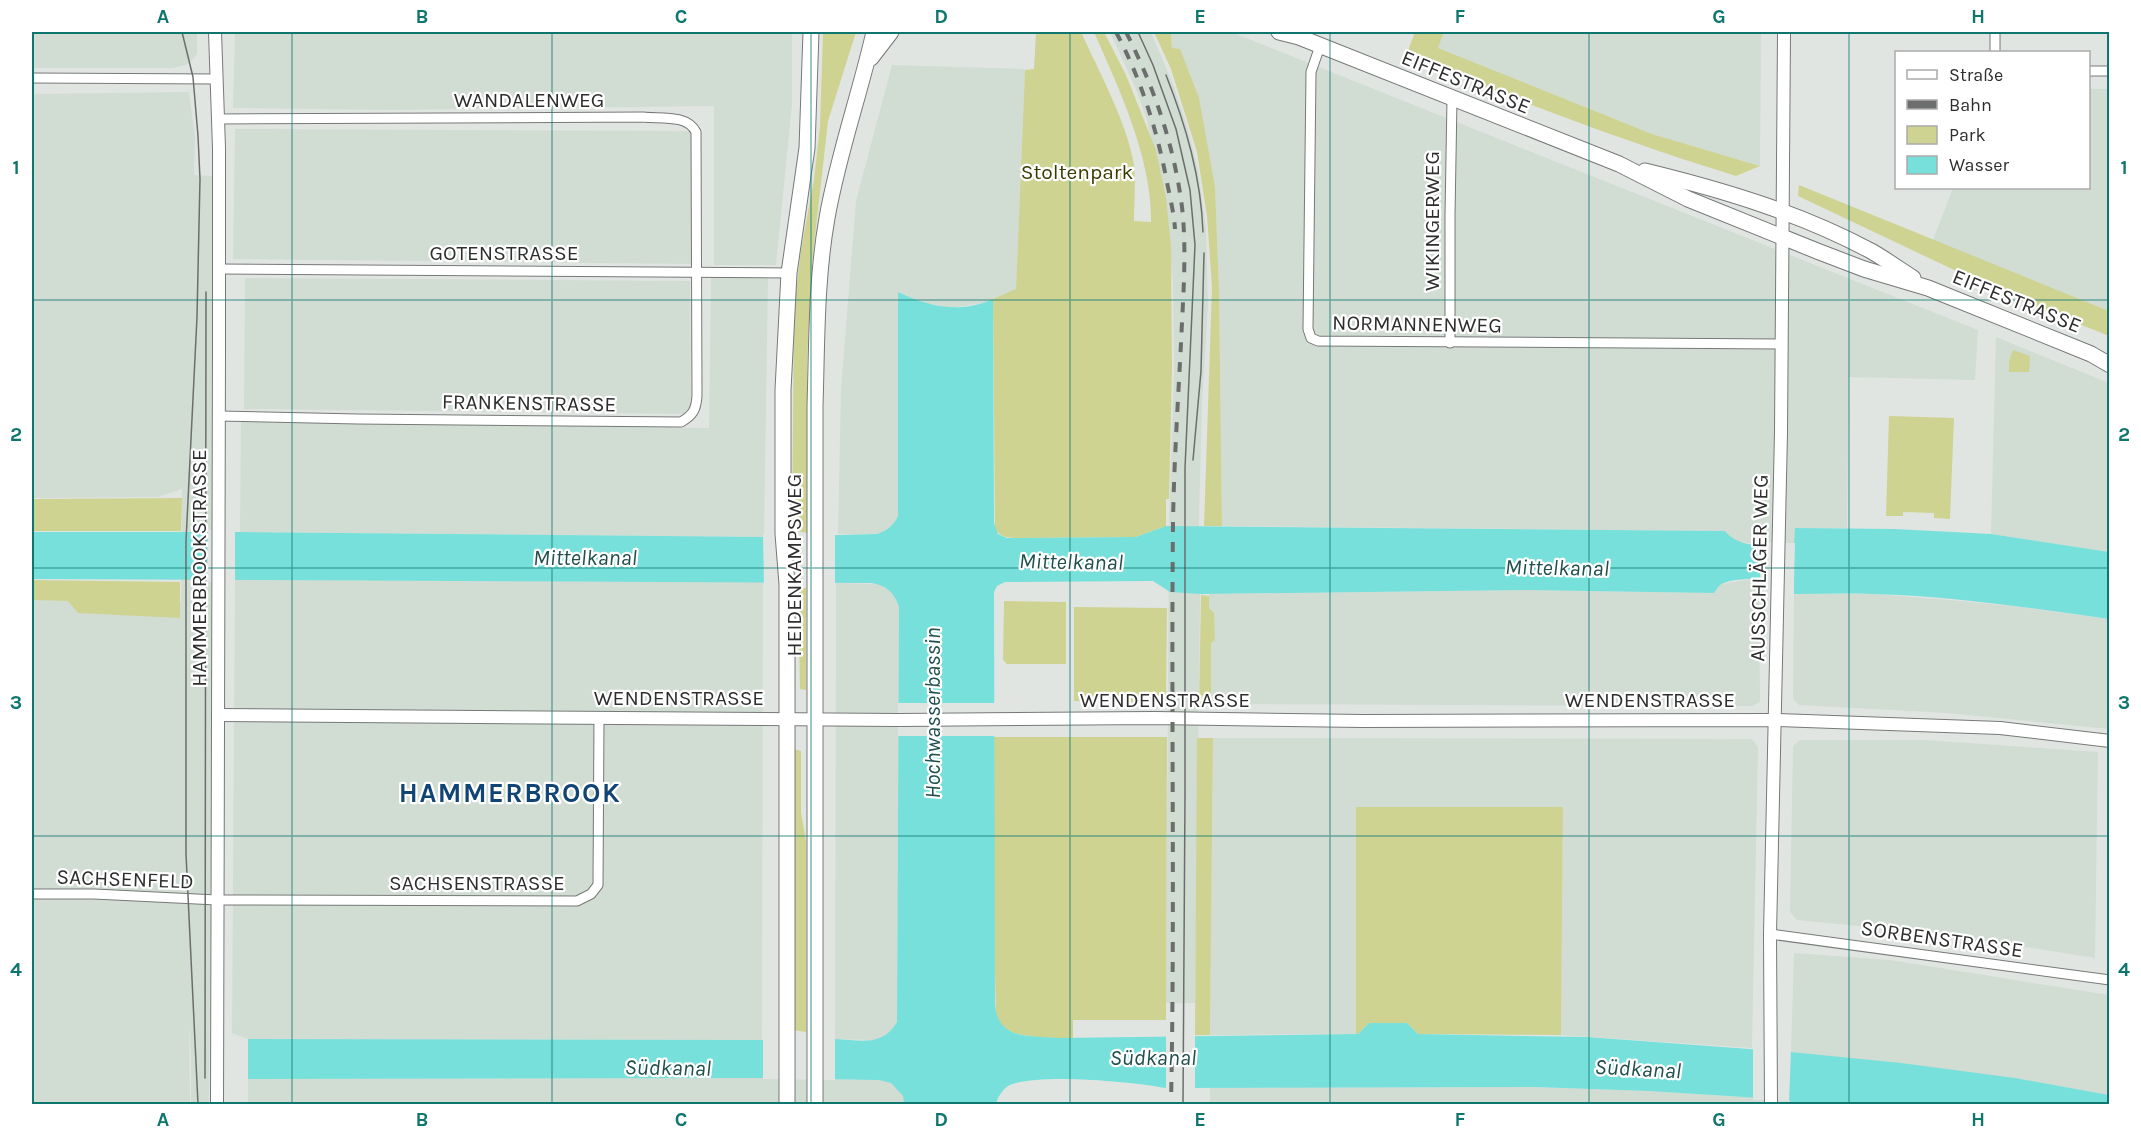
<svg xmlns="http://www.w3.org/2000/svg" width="2141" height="1136" font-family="Karla,sans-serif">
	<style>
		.built { fill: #d1dcd3 }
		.green { fill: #ced392 }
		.water { fill: #77e0db }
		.pier { fill: #e1e5e2 }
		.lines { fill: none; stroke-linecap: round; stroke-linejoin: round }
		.minor-casing { stroke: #767977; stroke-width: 11 }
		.tertiary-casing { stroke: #767977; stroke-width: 14 }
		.primary-casing { stroke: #767977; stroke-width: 17 }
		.minor { stroke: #fff; stroke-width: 9 }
		.tertiary { stroke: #fff; stroke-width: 12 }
		.primary { stroke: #fff; stroke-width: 15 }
		.tram { stroke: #6c6e6d; stroke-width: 1.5 }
		.rail { stroke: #6c6e6d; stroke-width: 4; stroke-dasharray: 10 10; stroke-linecap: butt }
		.grid { fill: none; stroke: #0f766e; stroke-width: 1.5; stroke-opacity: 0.55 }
		.labels { text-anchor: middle; stroke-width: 4.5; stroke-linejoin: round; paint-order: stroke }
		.street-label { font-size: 21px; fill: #2d2e2d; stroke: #fff }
		.park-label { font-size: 21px; fill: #3a3c00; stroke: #fff }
		.water-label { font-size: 22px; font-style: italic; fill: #204f4d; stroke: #fff }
		.district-label { font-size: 27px; font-weight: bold; letter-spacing: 1.5px; fill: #104475; stroke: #fff }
		.neatline { fill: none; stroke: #0f766e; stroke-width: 2 }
		.grid-label { font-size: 20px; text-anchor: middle; font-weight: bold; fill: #0f766e }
	</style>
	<rect width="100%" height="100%" fill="#e1e5e2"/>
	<g class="built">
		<polygon points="32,32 197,32 197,54 188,64 173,68 32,68"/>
		<polygon points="235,32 792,32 792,104 776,265 714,265 714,106 391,110 233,108"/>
		<polygon points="1110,32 1151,32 1174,87 1188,129 1198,170 1206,228 1208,306 1202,403 1199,521 1200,599 1195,1003 1166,1003 1169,521 1174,372 1173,283 1165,202 1147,120 1135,87"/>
		<polygon points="1171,32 1231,32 1978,330 1975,380 1849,377 1847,528 1802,528 1795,545 1758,545 1732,540 1724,531 1222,526 1219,288 1215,187 1172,48"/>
		<polygon points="1444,32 1761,32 1760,166 1652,134 1438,48"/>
		<polygon points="892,65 1025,69 1016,290 983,303 952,308 924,303 899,292 898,516 893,525 887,531 877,534 838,534 841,389 856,201"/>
		<polygon points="2089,89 2109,89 2109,311 1933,240 1953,188 2088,188"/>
		<polygon points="189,92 195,138 194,175 212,176 213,596 209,1102 191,1103 191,1056 189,1024 190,1104 32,1104 32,600 181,602 182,489 158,497 32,498 32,94"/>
		<polygon points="235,129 695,131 693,264 233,259"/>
		<polygon points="245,278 690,281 691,414 244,409"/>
		<polygon points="711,278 768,278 764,537 240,532 241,421 709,428"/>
		<polygon points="1996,337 2109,383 2109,552 1991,534"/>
		<polygon points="1759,578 1760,702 1752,706 1211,704 1211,643 1215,639 1209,608 1209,594 1201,594 1524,590 1714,593 1721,584"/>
		<polygon points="235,580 763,582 762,1040 248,1039 232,1033"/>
		<polygon points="836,583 879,584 892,592 899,607 897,1022 892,1031 877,1040 835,1039"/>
		<polygon points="1794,594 1873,594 1950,600 2011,606 2109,619 2109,729 1947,713 1799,705 1793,699"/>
		<polygon points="1213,738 1752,739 1758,747 1752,1048 1561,1035 1563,808 1356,807 1356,1034 1210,1035"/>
		<polygon points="1800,740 1925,740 2098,752 2095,958 1943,934 1797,920 1790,912 1793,746"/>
		<polygon points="1794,953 1890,960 2109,995 2109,1095 2015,1078 1791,1052"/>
		<polygon points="761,1078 879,1080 891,1083 903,1096 904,1104 248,1104 248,1079"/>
		<polygon points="1535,1087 1648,1091 1790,1100 1790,1104 1210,1104 1210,1088"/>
	</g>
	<g class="green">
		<polygon points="823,32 856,32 828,121 812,263 807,360 807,533 792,530 794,309 801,250 814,179 820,126"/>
		<path d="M1036,32h45c18,40 46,90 53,133 2,18 0,38 0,56l17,1c1,-64 -32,-133 -57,-190h10l22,43 30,75 10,48 5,48 1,122 -3,131h-3v27l-30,11 -116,1c-10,0 -19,0 -25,-9l-2,-230 23,-10 9,-219 9,-1z"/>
		<polygon points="1154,32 1171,32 1172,48 1180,49 1199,98 1215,187 1219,288 1222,526 1204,526 1212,287 1207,216 1197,152 1171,69"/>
		<path d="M1415,32h29l-6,16 214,86 108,32 -24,10c-112,-34 -221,-77 -330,-120z"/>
		<polygon points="1799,185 2109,311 2109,336 2007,295 1798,196"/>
		<polygon points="2013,350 2030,356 2029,372 2009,372 2009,361"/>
		<polygon points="1889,416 1954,418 1950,519 1934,518 1934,513 1903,512 1903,516 1886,516"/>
		<polygon points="182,498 181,531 32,531 32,499"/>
		<polygon points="32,580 180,582 180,618 78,613 68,601 32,600"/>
		<polygon points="798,588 806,588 806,690 800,689"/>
		<polygon points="1201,595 1209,596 1209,608 1214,613 1215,640 1211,643 1211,704 1199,704"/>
		<polygon points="1004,601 1066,602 1066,664 1007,664 1003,660"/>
		<polygon points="1074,607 1167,608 1166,703 1074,701"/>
		<path d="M994,737h173l-1,283h-93v18c-17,0 -54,0 -68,-9 -4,-3 -6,-8 -9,-12l-2,-88z"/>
		<polygon points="1197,738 1213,738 1210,1035 1195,1035"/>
		<polygon points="794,749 801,751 801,812 806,841 806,1032 793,1030"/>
		<polygon points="1356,807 1563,807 1561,1035 1418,1034 1407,1023 1369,1023 1358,1034 1356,1034"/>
	</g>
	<path class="water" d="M898,292c32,15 62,22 95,7l1,224 4,11 9,4 129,-1 30,-11 559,5c15,19 46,14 69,14l1,-17 100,1 96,5 118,18v67c-78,-11 -158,-23 -237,-25 -26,-1 -52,0 -78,0v-15c-15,0 -62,-3 -74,6 -2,2 -4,5 -6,8l-190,-3 -323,4 -31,-2 -17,-11 -148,1 -8,4 -3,6 1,412c3,37 34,31 63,34l300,-4 11,-11h38l11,11 169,3 204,15 110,11 114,15 94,17v9h-319v-4l-142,-9 -113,-4 -369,1c-31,-6 -132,-16 -158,-2 -5,3 -11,12 -12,18h-92l-1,-8 -12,-13 -12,-3 -118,-2 -513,1v-40l514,1 73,3v-4c26,1 47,8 62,-17l2,-415c-5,-15 -13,-22 -28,-24l-839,-4v-47h208l524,5 113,-3c11,-4 16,-8 21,-18z"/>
	<g class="pier">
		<polygon points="208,530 235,530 235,582 207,582"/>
		<polygon points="763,534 835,534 835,584 764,584"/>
		<polygon points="1761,542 1795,543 1794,580 1760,579"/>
		<rect x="898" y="703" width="99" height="33"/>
		<polygon points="1195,1033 1195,1091 1166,1091 1166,1034"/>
		<polygon points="763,1039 835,1040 835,1080 763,1079"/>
		<polygon points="1753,1048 1791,1050 1789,1101 1753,1100"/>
	</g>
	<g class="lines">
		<g class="minor-casing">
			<g id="minor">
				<polyline points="1995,32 1995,52"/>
				<polyline points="1320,46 1311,72 1308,329 1311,338 1318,341 1782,344"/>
				<polyline points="2088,71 2110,71"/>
				<polyline points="32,78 217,79"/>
				<path d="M218,119l425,-2c17,2 44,-3 53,15l1,264c-1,14 -4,19 -16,26l-323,-3 -139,-3"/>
				<polyline points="218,269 789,273"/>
				<polyline points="1450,343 1450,215 1452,99"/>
				<polyline points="32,894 94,894 217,900 577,901 591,894 598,885 599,717"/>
				<polyline points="1770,934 2110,980"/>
			</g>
		</g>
		<g class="tertiary-casing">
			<g id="tertiary">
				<polyline points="215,32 219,148 219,352 217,1104"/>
				<polyline points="218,715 898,720 1155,718 1363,721 1776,720 2000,728 2110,741"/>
				<polyline points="1771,1104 1770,934 1781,432 1784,32"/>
			</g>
		</g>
		<g class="primary-casing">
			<g id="primary">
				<polyline points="1279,32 1299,37 1619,164 1688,199 1817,251 1864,269 1928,288 2091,354 2110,365"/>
				<polyline points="871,58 891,32"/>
				<path d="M1645,171c78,19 155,42 226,80 14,8 28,18 42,27"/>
				<polyline points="787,1104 787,584 783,534 783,390 789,273 807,148 811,32"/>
				<path d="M815,1104v-698c2,-63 1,-126 12,-188 11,-63 33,-124 47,-186"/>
			</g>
		</g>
		<use href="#minor" class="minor"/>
		<use href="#tertiary" class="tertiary"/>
		<use href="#primary" class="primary"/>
		<g class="tram">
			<polyline points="182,32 193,77 198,136 200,179 197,317 186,541 186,854 198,1104"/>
			<polyline points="1138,32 1153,65 1176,129 1190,190 1195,245 1185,468 1185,795 1183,1104"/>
			<path d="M1166,75c20,51 35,102 37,157"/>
			<polyline points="1193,460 1201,371 1204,253"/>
			<polyline points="205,1078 206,292"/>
		</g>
		<g class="rail">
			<path d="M1116,32c25,47 41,98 51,150 3,16 7,31 8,47"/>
			<path d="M1126,32c28,55 48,113 56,175 5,44 1,91 -1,136 -3,59 -7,120 -8,179 -2,194 2,388 -2,582"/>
		</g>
	</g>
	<path class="grid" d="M292,32v1072M552,32v1072M811,32v1072M1070,32v1072M1330,32v1072M1589,32v1072M1849,32v1072M32,300h2078M32,568h2078M32,836h2078"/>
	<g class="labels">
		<g class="street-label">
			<text transform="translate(1466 82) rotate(22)" y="7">EIFFESTRASSE</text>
			<text x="529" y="107">WANDALENWEG</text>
			<text transform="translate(1432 221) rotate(-90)" y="7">WIKINGERWEG</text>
			<text x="504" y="260">GOTENSTRASSE</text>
			<text transform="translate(2017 301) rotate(22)" y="7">EIFFESTRASSE</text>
			<text transform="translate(1417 324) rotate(1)" y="7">NORMANNENWEG</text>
			<text transform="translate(529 403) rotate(1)" y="7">FRANKENSTRASSE</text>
			<text transform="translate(794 565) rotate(-90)" y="7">HEIDENKAMPSWEG</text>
			<text transform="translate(199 568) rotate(-90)" y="7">HAMMERBROOKSTRASSE</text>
			<text transform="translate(1759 568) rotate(-89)" y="7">AUSSCHLÄGER WEG</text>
			<text x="679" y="705">WENDENSTRASSE</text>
			<text x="1165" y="707">WENDENSTRASSE</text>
			<text x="1650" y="707">WENDENSTRASSE</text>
			<text transform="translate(125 879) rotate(2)" y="7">SACHSENFELD</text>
			<text x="477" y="890">SACHSENSTRASSE</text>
			<text transform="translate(1942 939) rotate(8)" y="7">SORBENSTRASSE</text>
		</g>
		<g class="park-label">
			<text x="1077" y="179">Stoltenpark</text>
		</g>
		<g class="water-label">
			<text x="585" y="565">Mittelkanal</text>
			<text transform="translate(1071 561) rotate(1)" y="8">Mittelkanal</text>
			<text transform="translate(1557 567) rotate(1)" y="8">Mittelkanal</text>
			<text transform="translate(932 713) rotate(-90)" y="8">Hochwasserbassin</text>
			<text x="1153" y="1065">Südkanal</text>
			<text transform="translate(668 1067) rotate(1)" y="8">Südkanal</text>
			<text transform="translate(1638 1068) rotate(3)" y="8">Südkanal</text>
		</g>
		<g class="district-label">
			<text x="510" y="802">HAMMERBROOK</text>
		</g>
	</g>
	<rect width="2141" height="1136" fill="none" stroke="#ffffff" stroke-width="66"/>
	<rect x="1895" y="51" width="195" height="138" fill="#ffffff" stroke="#ababab" stroke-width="1.5"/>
	<rect x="1907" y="70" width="30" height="9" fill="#ffffff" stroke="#ababab" stroke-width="1.5"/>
	<text x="1949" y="81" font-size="18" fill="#2d2e2d">Straße</text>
	<rect x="1907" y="100" width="30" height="9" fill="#6c6e6d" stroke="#ababab" stroke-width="1.5"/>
	<text x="1949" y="111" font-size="18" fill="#2d2e2d">Bahn</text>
	<rect x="1907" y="126" width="30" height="18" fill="#ced392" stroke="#ababab" stroke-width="1.5"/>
	<text x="1949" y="141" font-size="18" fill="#2d2e2d">Park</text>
	<rect x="1907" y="156" width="30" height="18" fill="#77e0db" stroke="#ababab" stroke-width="1.5"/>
	<text x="1949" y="171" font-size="18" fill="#2d2e2d">Wasser</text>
	<rect x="33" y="33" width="2075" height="1070" class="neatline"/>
	<g class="grid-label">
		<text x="163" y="23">A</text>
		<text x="422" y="23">B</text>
		<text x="681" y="23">C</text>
		<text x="941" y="23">D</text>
		<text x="1200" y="23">E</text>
		<text x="1460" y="23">F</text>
		<text x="1719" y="23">G</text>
		<text x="1978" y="23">H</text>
		<text x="16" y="174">1</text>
		<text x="2124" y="174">1</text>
		<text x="16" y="441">2</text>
		<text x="2124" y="441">2</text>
		<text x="16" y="709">3</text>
		<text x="2124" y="709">3</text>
		<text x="16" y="976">4</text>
		<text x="2124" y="976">4</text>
		<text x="163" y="1126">A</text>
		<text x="422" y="1126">B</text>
		<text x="681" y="1126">C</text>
		<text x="941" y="1126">D</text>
		<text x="1200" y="1126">E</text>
		<text x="1460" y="1126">F</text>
		<text x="1719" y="1126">G</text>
		<text x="1978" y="1126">H</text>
	</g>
</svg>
